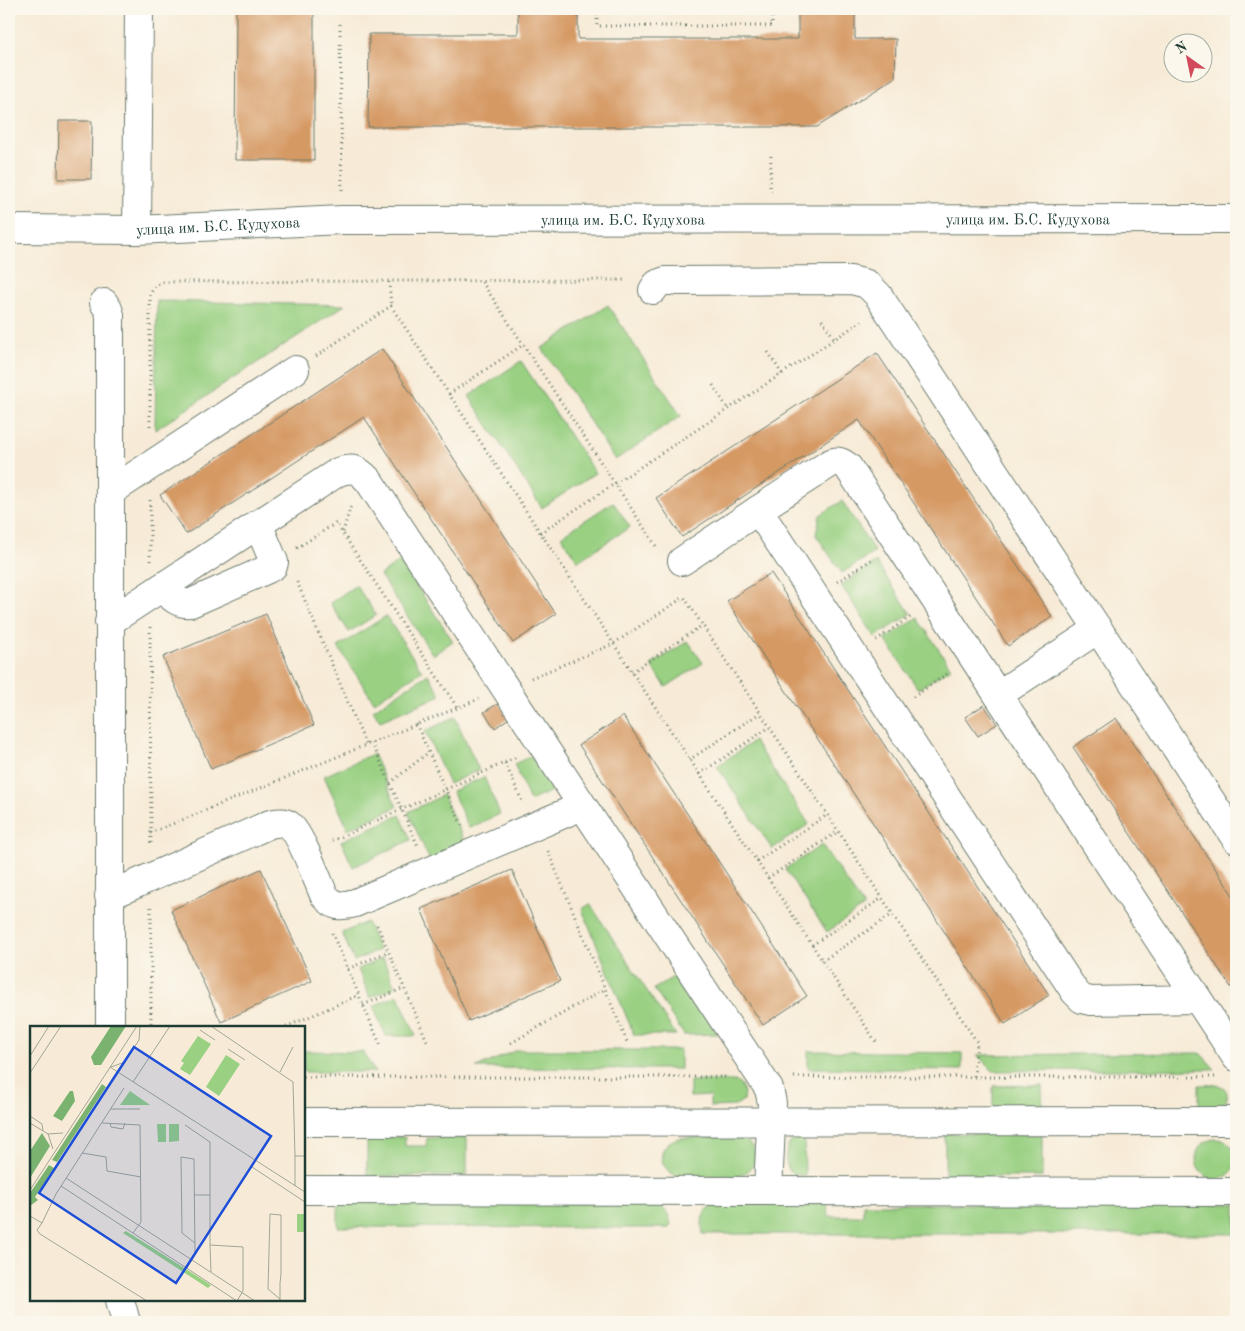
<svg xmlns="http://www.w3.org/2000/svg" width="1245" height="1331" font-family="'Old Standard TT',serif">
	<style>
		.green { fill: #99d082; stroke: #5c865b }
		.building { fill: #d59963 }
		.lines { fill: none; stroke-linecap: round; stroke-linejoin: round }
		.minor-casing { stroke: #6b7a6d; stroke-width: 30 }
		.path { stroke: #6b7a6d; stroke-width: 3; stroke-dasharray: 1 4; stroke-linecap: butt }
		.minor { stroke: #fff; stroke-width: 28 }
		.labels { text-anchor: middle; stroke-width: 4; stroke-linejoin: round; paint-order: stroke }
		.street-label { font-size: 15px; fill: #1f3d34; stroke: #fbf7ec }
		.inset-road { fill: none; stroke: #a1a596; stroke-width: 1 }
		.view { fill: #1d4ed8; fill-opacity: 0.15; stroke: #1d4ed8; stroke-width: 2.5 }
		.inset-edge { fill: none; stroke: #1f3d34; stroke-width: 2.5 }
	</style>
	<rect width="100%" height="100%" fill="#fbf7ec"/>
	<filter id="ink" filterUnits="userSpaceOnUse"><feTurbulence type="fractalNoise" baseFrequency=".02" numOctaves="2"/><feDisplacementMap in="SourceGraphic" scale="10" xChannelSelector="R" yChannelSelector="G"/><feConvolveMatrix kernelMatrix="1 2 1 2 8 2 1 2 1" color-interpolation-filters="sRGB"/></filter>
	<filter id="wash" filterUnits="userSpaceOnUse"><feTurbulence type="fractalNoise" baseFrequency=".0096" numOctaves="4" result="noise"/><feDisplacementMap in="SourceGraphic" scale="20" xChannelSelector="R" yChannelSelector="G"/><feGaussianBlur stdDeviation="1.12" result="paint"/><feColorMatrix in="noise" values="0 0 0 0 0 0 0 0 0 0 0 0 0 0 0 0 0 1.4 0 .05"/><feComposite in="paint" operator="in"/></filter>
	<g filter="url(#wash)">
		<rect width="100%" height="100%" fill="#f7ebd7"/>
		<g class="green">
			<polygon points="157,301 345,305 155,430"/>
			<polygon points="608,305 681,416 615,460 542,348"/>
			<polygon points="521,361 595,473 542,508 469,396"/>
			<polygon points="842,501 875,552 842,573 816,535 820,515"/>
			<polygon points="613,502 630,527 578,561 561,536"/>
			<polygon points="400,561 453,641 433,655 380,575"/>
			<polygon points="876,562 911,614 875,637 841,585"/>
			<polygon points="356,585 376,615 349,632 330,603"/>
			<polygon points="386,616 422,671 374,702 338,647"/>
			<polygon points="918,618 951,668 918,689 885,639"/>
			<polygon points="688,641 703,663 666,687 651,665"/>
			<polygon points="428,674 441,695 380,721 373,710"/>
			<polygon points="455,717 479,770 449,784 425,731"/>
			<polygon points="754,741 809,824 772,849 717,766"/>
			<polygon points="373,754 397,807 348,829 324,776"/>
			<polygon points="531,756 554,790 530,801 514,764"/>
			<polygon points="484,777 500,814 469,828 452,791"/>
			<polygon points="443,795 466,845 430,861 408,812"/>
			<polygon points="400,815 411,840 353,867 341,841"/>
			<polygon points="822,845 864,907 827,932 785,869"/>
			<polygon points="590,904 676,1035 634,1035 582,909"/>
			<polygon points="367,922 379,950 354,961 342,933"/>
			<polygon points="383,958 395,987 370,998 358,969"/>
			<polygon points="678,974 718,1034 684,1035 654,989"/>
			<polygon points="398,995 416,1036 386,1036 373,1006"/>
			<polygon points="517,1050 680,1050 680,1069 476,1068"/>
			<polygon points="304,1051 363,1052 375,1072 304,1072"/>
			<polygon points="808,1051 962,1053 962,1070 808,1068"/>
			<polygon points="1200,1053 1215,1069 993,1071 977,1055"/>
			<path d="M690,1081h45c8,4 10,10 8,19l-8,6 -25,1v-11l-20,1z"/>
			<polygon points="1042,1085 1042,1107 993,1107 993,1086"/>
			<path d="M1199,1085c7,0 18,-2 24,2 7,5 5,17 -4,19 -6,2 -13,1 -20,1z"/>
			<rect x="945" y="1134" width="97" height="43"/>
			<path d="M804,1135l1,41c-5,-1 -11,-1 -15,-5 -6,-7 -5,-21 0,-28 3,-5 9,-7 14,-8z"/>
			<polygon points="367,1137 405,1137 405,1146 426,1146 427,1138 467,1138 467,1176 367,1176"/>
			<path d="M739,1137c22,9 22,31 0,39l-59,1c-24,-7 -25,-34 0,-39z"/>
			<circle cx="1216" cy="1159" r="20"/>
			<polygon points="338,1198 659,1204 668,1214 671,1224 669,1228 338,1227"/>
			<path d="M827,1203l1,13h35v-12h373v30h-533c-2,-15 -2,-25 14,-29z"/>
		</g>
		<g id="blocks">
			<g class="building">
				<polygon points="236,9 314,9 314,160 235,160"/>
				<polygon points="518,9 578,9 578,39 798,39 798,9 855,9 855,39 896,39 895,78 817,127 368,127 369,34 518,34"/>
				<polygon points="59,121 92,121 91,179 58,179"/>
				<polygon points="382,349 556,614 513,643 364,417 186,534 160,495"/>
				<polygon points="877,353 1052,617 1008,646 859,420 682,537 656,498"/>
				<polygon points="771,573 1049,995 1005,1024 727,601"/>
				<polygon points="266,614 314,725 211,769 163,657"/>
				<polygon points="499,703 509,718 495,728 484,712"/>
				<polygon points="984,705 997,724 978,736 965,717"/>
				<polygon points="623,716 807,996 763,1025 579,745"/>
				<polygon points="1116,718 1236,900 1236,995 1073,747"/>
				<polygon points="261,869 312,981 221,1022 171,910"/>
				<polygon points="512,870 560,981 469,1021 421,909"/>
			</g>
		</g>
	</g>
	<g filter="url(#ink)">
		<use href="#blocks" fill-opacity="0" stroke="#6b7a6d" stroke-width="1"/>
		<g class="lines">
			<g class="minor-casing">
				<g id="minor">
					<path id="s1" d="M9,229l128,1 205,-10 894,-1"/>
					<polyline points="137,230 139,9"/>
					<polyline points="653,290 657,284 665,281 851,280 867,284 878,295 1098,629 998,695"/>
					<polyline points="104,303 108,309 110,315 110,1027"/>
					<polyline points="110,492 295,370"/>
					<polyline points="682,561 758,510"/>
					<path d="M161,588c10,8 17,17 30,15l77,-34 5,-3 1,-4 -16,-38"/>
					<path d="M109,622l229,-150c15,-5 20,-3 31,9l400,608 3,14 -4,88"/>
					<polyline points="1098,629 1236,839"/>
					<path d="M109,896l161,-72c6,-1 13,-3 19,1 10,6 29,56 35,70 10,12 16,12 31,8l227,-97"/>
					<path d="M1198,999l-107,2 -9,-2 -7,-7 -317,-482 71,-46c8,-4 12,-3 19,3l388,590"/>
					<polyline points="304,1122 1236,1121"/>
					<polyline points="304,1190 1236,1192"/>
					<polyline points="120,1300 126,1322"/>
				</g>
			</g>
			<g class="path">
				<polyline points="597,9 597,26 772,26 772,9"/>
				<polyline points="340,24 342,192"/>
				<polyline points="770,192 771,155"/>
				<polyline points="389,282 391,306"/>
				<polyline points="482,282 658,549"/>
				<polyline points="822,320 835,339"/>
				<polyline points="768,352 782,374"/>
				<polyline points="316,356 391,306 876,1042"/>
				<polyline points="713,385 728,409"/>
				<polyline points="449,394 523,345"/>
				<polyline points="150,431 150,294 155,286 163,282 626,280"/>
				<polyline points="150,500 150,561"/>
				<polyline points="343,532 351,505"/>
				<polyline points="540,533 862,321"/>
				<polyline points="297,548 336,523 457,707"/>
				<polyline points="297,582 366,745"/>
				<polyline points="837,582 874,558"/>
				<polyline points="150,627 151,846"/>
				<polyline points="876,640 912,616"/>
				<polyline points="632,672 703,625"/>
				<polyline points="531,678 613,644 684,597 977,1042 974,1077"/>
				<polyline points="913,697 950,672"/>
				<polyline points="416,724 462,826"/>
				<polyline points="372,743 418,846"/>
				<polyline points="689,760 760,713"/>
				<polyline points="505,763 522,801"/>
				<polyline points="699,774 770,727"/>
				<polyline points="390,783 429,752"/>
				<polyline points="150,833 479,699"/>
				<polyline points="332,841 517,757"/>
				<polyline points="548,851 627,1042"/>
				<polyline points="757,861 827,815"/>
				<polyline points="768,878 839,831"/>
				<polyline points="151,907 151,1027"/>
				<polyline points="377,925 428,1043"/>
				<polyline points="332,933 380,1044"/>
				<polyline points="812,945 882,898"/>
				<polyline points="822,961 893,914"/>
				<polyline points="348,969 389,951"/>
				<polyline points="363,1005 404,988"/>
				<polyline points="286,1027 359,995"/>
				<polyline points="511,1043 605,989"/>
				<polyline points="304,1077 728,1077"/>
				<polyline points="794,1077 1216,1077"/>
			</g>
			<use href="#minor" class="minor"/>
		</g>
	</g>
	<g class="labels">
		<g class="street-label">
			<text dy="5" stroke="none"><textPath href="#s1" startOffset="614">улица им. Б.С. Кудухова</textPath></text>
			<text dy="5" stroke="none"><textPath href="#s1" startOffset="1019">улица им. Б.С. Кудухова</textPath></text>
			<text dy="5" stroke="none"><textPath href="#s1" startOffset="209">улица им. Б.С. Кудухова</textPath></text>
		</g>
	</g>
	<g transform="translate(30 1026)">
		<rect width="275" height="275" fill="#f7ebd7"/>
		<path d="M168,10l13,8 -21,31 -10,-6 4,-6 -3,-2zM196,29l14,9 -21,32 -13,-9zM100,65l20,14h-30zM127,98h9v18h-8zM139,98h10v17l-10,1zM267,188h8v18h-8zM96,205l85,54 -3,3 -85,-55z" fill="#99d082"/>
		<path d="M81,0h15l-25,39h-7l-3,-8zM72,58l4,3 -49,75 -5,-2zM40,65h3l2,10 -13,20 -9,-5zM12,107l8,13 -20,32v-27zM19,139l5,3 -19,29 3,3 -8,6v-13z" fill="#7ab270"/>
		<path class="inset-road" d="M181,0l82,56 2,74M170,4l15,10M198,23l17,11M0,30l19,-30M80,41l195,125M81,41l14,-5 14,-22 1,-14M250,46l13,-25M0,47l31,-47M103,56l37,-56M81,83h29M0,90l12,8 1,7M0,97l18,11 15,-1M72,97l38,2 1,97 -8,11M80,97l1,4 12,2 2,-6M155,99l25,17v53h-16M18,108l5,15M52,127l24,4 1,14 34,6M222,141l53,35M36,152l189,123M31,160l176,115M265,160v-30h10M0,164l107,-164M180,169v50M0,190l12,7 14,-29 68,-106M12,197l-5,7 3,4 107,67M157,242l8,-13 -1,-96 -13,-2 1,76 13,10M181,246l-1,-27 33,2v44l-6,10M250,275v-18l1,-9v-59l-11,-1 -2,75 12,10"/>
		<path class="view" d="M104,21l137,89 -95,147 -137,-90z"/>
		<rect width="275" height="275" class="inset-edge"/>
	</g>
	<rect width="1245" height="1331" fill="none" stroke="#fbf7ec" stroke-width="30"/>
	<g transform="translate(1188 58) rotate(327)"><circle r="24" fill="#fbf7ec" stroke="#a3ada2"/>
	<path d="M0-4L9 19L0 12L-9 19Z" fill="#d1495b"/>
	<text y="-8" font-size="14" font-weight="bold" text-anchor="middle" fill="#1f3d34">N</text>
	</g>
</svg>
